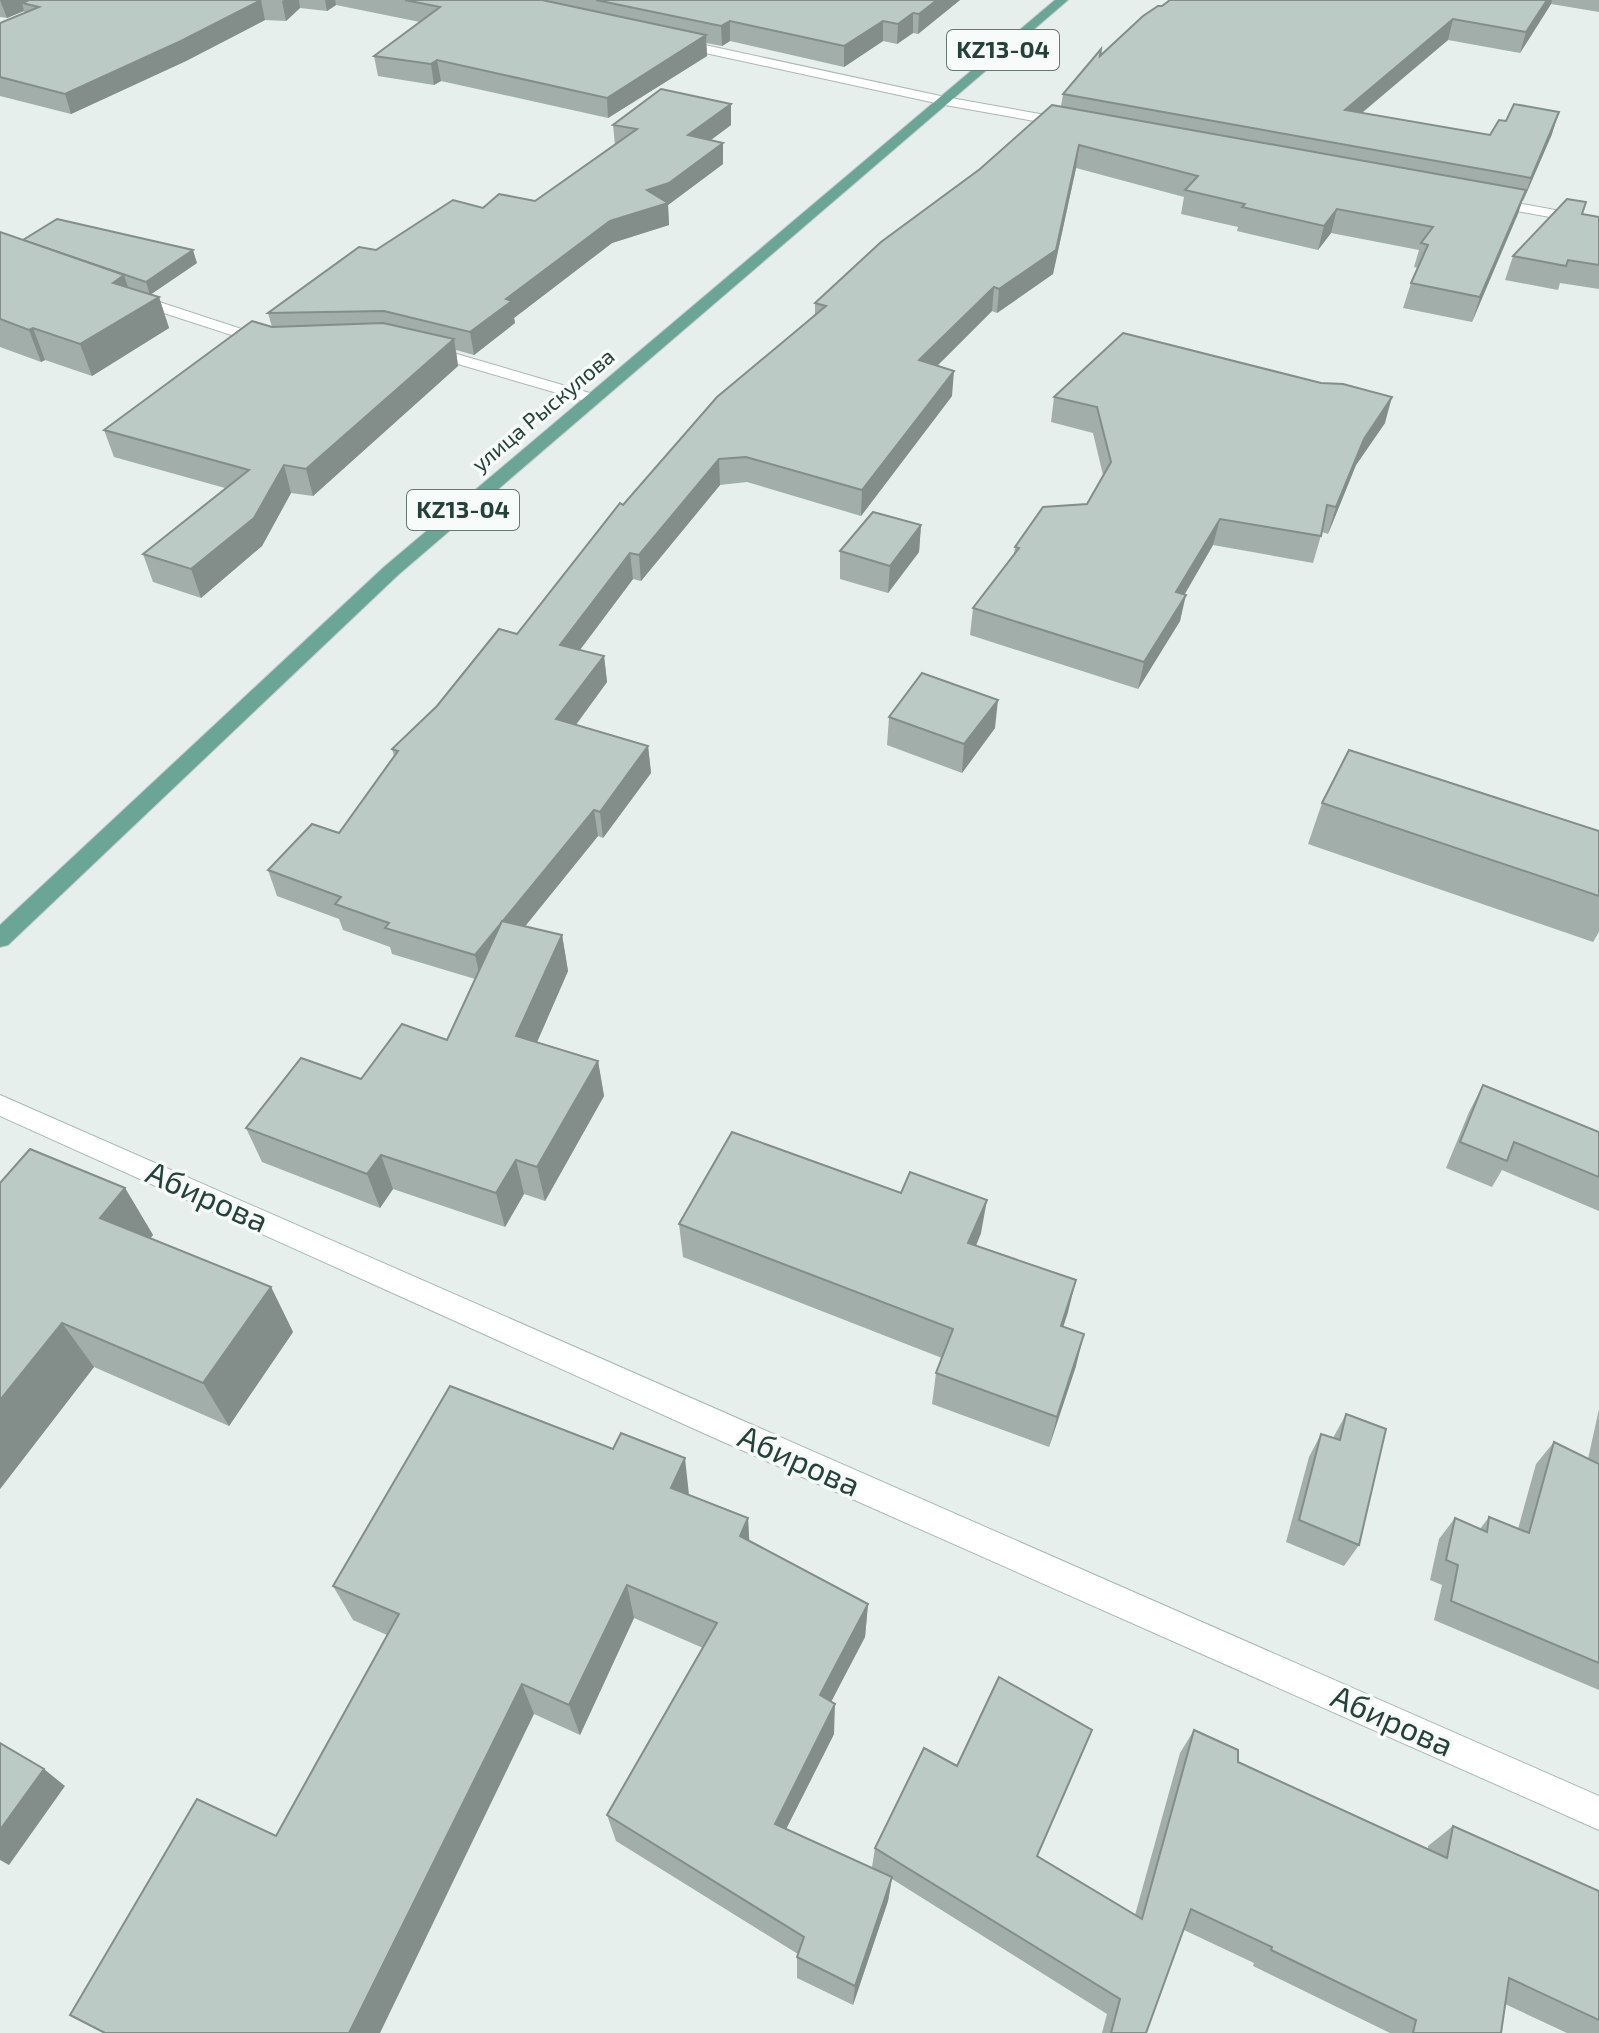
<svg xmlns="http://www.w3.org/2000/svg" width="1599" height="2033" font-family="'Exo 2',sans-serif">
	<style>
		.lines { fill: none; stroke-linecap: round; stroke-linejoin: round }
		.street-casing { stroke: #a8b8b2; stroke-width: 2 }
		.secondary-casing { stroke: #a4bbb3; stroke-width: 2 }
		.primary-casing { stroke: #c2cac8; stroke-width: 2 }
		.street { fill: #fff; fill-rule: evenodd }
		.secondary { fill: #fff; fill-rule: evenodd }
		.primary { fill: #6aa596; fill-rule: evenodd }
		.wall { fill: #a1aea9 }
		.shaded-wall { fill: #838d89 }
		.building { fill: #bbcac4; stroke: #838d89; stroke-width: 2 }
		.labels { text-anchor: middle; stroke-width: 7; stroke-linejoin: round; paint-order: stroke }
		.far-street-label { font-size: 22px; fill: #24423a; stroke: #f7fbf9 }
		.shield { fill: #f7fbf9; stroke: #637a73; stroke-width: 2 }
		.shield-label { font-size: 24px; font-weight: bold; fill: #24423a }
		.near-street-label { font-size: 32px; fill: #24423a; stroke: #f7fbf9 }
	</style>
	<rect width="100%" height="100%" fill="#e6efeb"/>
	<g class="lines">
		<g class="street-casing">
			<g id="street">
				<polygon points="677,39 945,97 1068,119 1074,123 1068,127 945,105 673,46 671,43"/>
				<polygon points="1489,198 1599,218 1599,226 1484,205 1482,202"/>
				<polygon points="135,294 272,339 275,342 272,345 262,345 130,302 130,296"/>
				<polygon points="426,345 600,396 602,399 594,404 588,402 420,353 420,347"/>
			</g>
		</g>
		<g class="secondary-casing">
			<polygon id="secondary" points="0,1095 1599,1796 1599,1830 719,1440 0,1116"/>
		</g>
		<g class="primary-casing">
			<polygon id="primary" points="1055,0 1068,0 398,575 8,945 0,947 0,925 384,567"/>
		</g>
		<use href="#street" class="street"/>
		<use href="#secondary" class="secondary"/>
		<use href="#primary" class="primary"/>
	</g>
	<g class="wall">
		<polygon points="0,0 960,0 918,34 913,33 897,44 883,41 844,67 730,41 722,46 706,43 707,56 608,118 441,81 434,85 378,76 374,56 420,22 336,5 327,11 300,8 286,21 265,20 186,61 71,114 0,96 0,23 25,13 24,11 7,18 0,17"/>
		<polygon points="1170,0 1599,0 1599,12 1551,4 1520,53 1448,40 1362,113 1490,135 1552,134 1523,201 1522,201 1472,322 1403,308 1411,283 1418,268 1414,267 1419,250 1331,233 1318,250 1237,231 1238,227 1181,214 1184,197 1076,168 1053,274 997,313 992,311 937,366 952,396 861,516 747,482 720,485 641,581 633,579 580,650 604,656 607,682 576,725 648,746 651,773 603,838 598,836 525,926 562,935 568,971 537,1042 598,1061 604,1096 545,1201 524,1194 505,1227 393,1189 380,1208 262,1162 246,1128 361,1079 447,1040 475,979 392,954 390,947 343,930 339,919 277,896 268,870 339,833 394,756 392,749 517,634 623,505 815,315 815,303 980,169 1061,106 1063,94 1100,55"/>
		<polygon points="613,125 731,125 711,140 723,164 668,205 669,225 612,243 514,318 515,323 474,355 456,350 458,366 313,496 291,493 262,546 201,598 153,582 143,554 225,488 114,457 104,430 272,327 268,313 376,250 483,208 535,201 615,145"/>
		<polygon points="1582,214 1599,217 1599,289 1560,283 1558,290 1505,280 1513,256"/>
		<polygon points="0,232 23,240 197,263 151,294 159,297 169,328 92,376 45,360 41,362 0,347"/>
		<polygon points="1054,397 1385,423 1356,465 1328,534 1322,532 1313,563 1213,545 1185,594 1180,621 1138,689 970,635 973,608 1014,554 1015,547 1087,504 1103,475 1093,433 1051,422"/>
		<polygon points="921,525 919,552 888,593 840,579 840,551"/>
		<polygon points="889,717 995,728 962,773 887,745"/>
		<polygon points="1322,803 1599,831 1599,932 1593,942 1308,844"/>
		<polygon points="1483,1085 1599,1132 1599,1211 1502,1170 1492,1187 1446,1168 1469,1112"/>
		<polygon points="0,1183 125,1188 153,1235 150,1238 271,1287 293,1332 229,1426 94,1367 0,1489"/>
		<polygon points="679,1224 981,1233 976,1246 1068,1312 1063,1327 1076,1366 1049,1447 932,1404 936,1373 942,1358 683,1257"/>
		<polygon points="1599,1409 1599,1690 1434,1620 1442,1585 1430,1580 1439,1539 1455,1518 1480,1529 1489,1517 1518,1529 1536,1464 1554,1442 1588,1459"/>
		<polygon points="1346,1414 1359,1545 1344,1566 1286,1542 1309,1457 1321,1434 1333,1438"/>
		<polygon points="689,1495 748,1518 749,1541 868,1604 865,1637 831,1701 834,1734 786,1829 879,1871 872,1867 875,1848 1037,1856 1135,1915 1180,1753 1194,1730 1238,1762 1428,1849 1428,1846 1453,1826 1599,1891 1599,2033 1567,2033 1505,2004 1501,2033 1390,2033 1253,1966 1254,1963 1184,1930 1146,2033 1102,2033 1107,2014 892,1879 888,1901 853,2005 797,1978 797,1957 798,1954 616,1841 607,1815 703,1648 634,1618 580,1735 534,1714 387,1635 353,1620 333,1586"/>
	</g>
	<g class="shaded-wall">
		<polygon points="0,0 52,0 22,3 24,11 7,18"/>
		<polygon points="261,0 265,20 186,61 71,114 65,94"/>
		<polygon points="284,0 299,0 300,8 286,21 282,1"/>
		<polygon points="325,0 335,0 336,5 327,11"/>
		<polygon points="937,0 960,0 918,34 919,14"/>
		<polygon points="1547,0 1552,0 1551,4 1520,53 1526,32"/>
		<polygon points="913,13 913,33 897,44 898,24"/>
		<polygon points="1453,19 1448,40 1340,131 1345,110"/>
		<polygon points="730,21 730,41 722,46 721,26"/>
		<polygon points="883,21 883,41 844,67 844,46"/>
		<polygon points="706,35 707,56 608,118 607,98"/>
		<polygon points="437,60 441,81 434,85 431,64"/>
		<polygon points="731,104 731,125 689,156 688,135"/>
		<polygon points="1559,112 1552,134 1523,201 1531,178"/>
		<polygon points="723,143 723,164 668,205 669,225 612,243 514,318 515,323 474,355 470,332 506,299 647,190"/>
		<polygon points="1079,145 1076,168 1053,274 997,313 999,289"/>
		<polygon points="1526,190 1518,214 1472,322 1480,297"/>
		<polygon points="1337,209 1331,233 1318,250 1324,226"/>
		<polygon points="193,250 197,263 150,295 146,282"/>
		<polygon points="124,275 134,306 113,283"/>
		<polygon points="994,287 992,311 918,385 919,360"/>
		<polygon points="159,297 169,328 92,376 80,344"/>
		<polygon points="33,328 45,360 41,362 29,330"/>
		<polygon points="454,339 458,366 313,496 306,469"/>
		<polygon points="954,371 952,396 861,516 862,490"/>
		<polygon points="1392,397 1385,423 1356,465 1328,534 1336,507 1364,439"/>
		<polygon points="719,459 720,485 641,581 639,555"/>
		<polygon points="284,465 291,493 262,546 201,598 191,569"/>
		<polygon points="1220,519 1213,545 1170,619 1176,592"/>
		<polygon points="921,525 919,552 888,593 890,566"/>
		<polygon points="630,553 633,579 564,671 560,645"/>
		<polygon points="1186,595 1180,621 1138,689 1144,662"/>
		<polygon points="604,656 607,682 560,746 556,719"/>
		<polygon points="998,700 995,728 962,773 964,744"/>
		<polygon points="648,746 651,773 603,838 600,812"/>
		<polygon points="594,810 598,836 481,981 475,955"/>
		<polygon points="562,935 568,971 524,1072 516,1036"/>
		<polygon points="598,1061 604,1096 545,1201 537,1167"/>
		<polygon points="381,1155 393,1189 380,1208 367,1174"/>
		<polygon points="516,1160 524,1194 505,1227 496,1193"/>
		<polygon points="125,1188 153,1235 129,1265 100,1218"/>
		<polygon points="987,1200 981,1233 963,1276 968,1243"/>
		<polygon points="1076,1280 1068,1312 1053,1358 1061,1326"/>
		<polygon points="271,1287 293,1332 229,1426 203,1383"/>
		<polygon points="62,1323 94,1367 0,1489 0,1400"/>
		<polygon points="1084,1334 1076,1366 1049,1447 1057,1417"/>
		<polygon points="685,1458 689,1495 671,1488"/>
		<polygon points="748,1518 750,1554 740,1536"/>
		<polygon points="627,1585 634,1618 580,1735 569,1705"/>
		<polygon points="868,1604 865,1637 819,1725 820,1695"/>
		<polygon points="522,1684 534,1714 380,2033 349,2033"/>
		<polygon points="835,1704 834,1734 776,1849 775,1824"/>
		<polygon points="44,1769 65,1786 9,1865 0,1860 0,1830"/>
		<polygon points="892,1877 888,1901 853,2005 855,1986"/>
	</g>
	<g class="building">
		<polygon points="29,0 261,0 181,41 65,94 0,77 0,23 39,7 22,3"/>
		<polygon points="405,0 542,0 706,35 607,98 437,60 431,64 374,56 440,7"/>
		<polygon points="596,0 937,0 919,14 913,13 898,24 883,21 844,46 730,21 721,26"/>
		<polygon points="1170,0 1547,0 1526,32 1453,19 1345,110 1490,135 1499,120 1506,121 1514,104 1559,112 1531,178 1063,94 1101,49 1100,56 1143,16 1158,6 1162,6"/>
		<polygon points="661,89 731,104 688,135 723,143 669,183 647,190 668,203 610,221 506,299 512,301 470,332 384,311 268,313 359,247 376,250 453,200 483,208 499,194 535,201 637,129 613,125"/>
		<polygon points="1052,105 1526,190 1480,297 1411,283 1428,245 1421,243 1433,227 1337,209 1324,226 1242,207 1245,204 1185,190 1198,176 1079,145 1056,250 999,289 994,287 919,360 954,371 862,490 746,457 719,459 639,555 630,553 560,645 604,656 556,719 648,746 600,812 594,810 475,955 385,928 389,923 335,904 341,897 268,870 312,824 339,833 398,751 392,749 437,706 499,629 517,634 620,503 623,505 717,397 826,306 815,303 881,242 980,169"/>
		<polygon points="1567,199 1586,202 1582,214 1599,217 1599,265 1568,260 1566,266 1513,256"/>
		<polygon points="57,219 193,250 146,282 23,240"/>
		<polygon points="0,232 124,275 113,283 159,297 80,344 33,328 29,330 0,319"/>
		<polygon points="252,321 272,327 383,323 454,339 306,469 284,465 254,518 191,569 143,554 249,470 104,430"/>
		<polygon points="1123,333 1321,383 1343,384 1392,397 1364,439 1336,507 1327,505 1321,536 1220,519 1176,592 1186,595 1144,662 973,608 1019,548 1015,547 1043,507 1087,504 1111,462 1097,407 1054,397"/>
		<polygon points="873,512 921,525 890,566 840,551"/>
		<polygon points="922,673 998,700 964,744 889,717"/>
		<polygon points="1349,750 1599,831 1599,896 1322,803"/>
		<polygon points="502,921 562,935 516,1036 598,1061 537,1167 516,1160 496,1193 381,1155 367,1174 246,1128 301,1058 361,1079 402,1024 447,1040"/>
		<polygon points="1483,1085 1599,1132 1599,1177 1514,1142 1507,1161 1460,1142"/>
		<polygon points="732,1132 901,1193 910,1172 987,1200 968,1243 1076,1280 1061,1326 1084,1334 1057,1417 936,1373 953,1329 679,1224"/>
		<polygon points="30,1149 125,1188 100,1218 271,1287 203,1383 62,1323 0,1400 0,1183"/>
		<polygon points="450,1386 613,1449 621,1433 685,1458 671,1488 748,1518 740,1536 868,1604 820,1695 835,1704 775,1824 892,1877 855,1986 797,1957 804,1937 607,1815 717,1623 627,1585 569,1705 522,1684 349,2033 105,2033 70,2015 197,1799 276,1836 399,1614 333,1586"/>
		<polygon points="1346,1414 1386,1429 1359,1545 1299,1520 1321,1434 1340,1440"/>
		<polygon points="1554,1442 1599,1464 1599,1663 1451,1601 1458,1565 1446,1560 1455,1518 1487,1532 1489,1517 1529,1533"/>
		<polygon points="999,1677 1092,1730 1037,1856 1142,1919 1194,1730 1238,1750 1238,1762 1447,1858 1453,1826 1599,1891 1599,2020 1509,1978 1501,2033 1413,2033 1416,2020 1271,1950 1272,1947 1191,1909 1146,2033 1111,2033 1120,1999 875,1848 924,1748 957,1766"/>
		<polygon points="0,1743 44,1769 0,1830"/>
	</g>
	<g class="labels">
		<g class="far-street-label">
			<text transform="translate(543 410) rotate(-40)" y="8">улица Рыскулова</text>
		</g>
		<g class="shield">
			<rect x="947" y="30" width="112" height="40" rx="6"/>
			<rect x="407" y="490" width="112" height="40" rx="6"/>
		</g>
		<g class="shield-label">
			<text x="1003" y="58">KZ13-04</text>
			<text x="463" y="518">KZ13-04</text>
		</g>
		<g class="near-street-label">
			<text transform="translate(207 1197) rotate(24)" y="11">Абирова</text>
			<text transform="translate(799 1461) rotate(24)" y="11">Абирова</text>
			<text transform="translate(1392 1721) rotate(24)" y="11">Абирова</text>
		</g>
	</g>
</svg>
